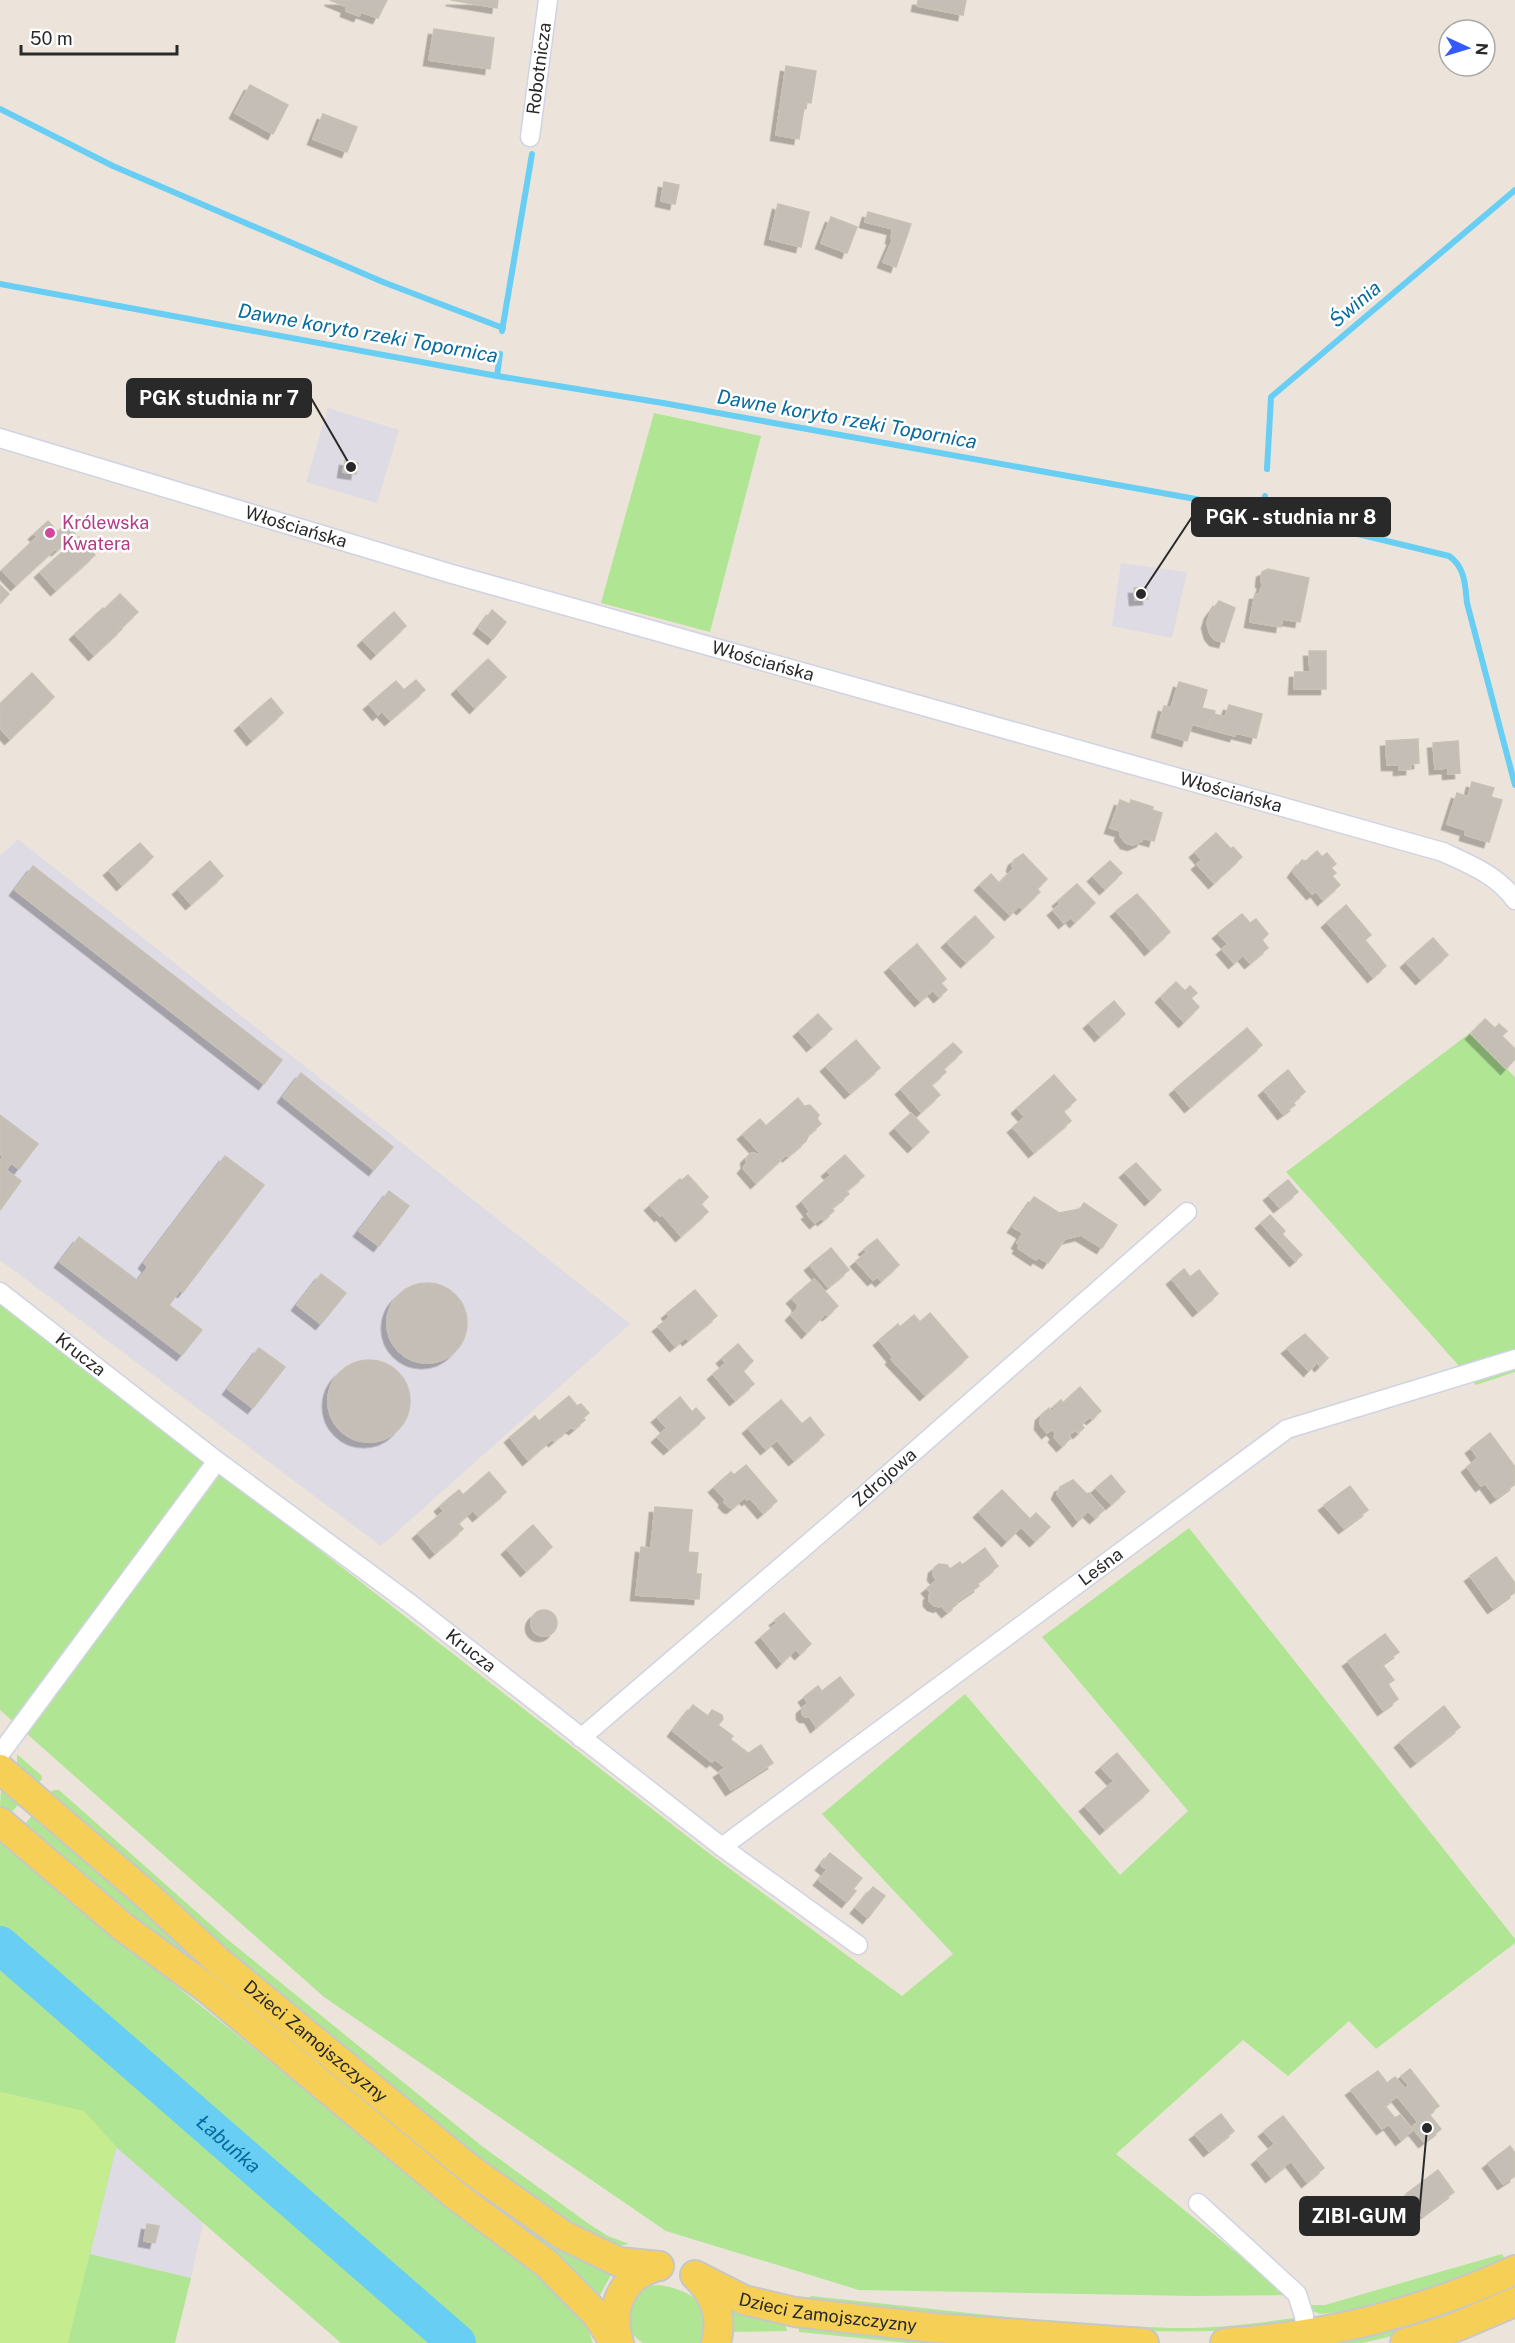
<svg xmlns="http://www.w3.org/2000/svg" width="1515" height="2343" font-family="'Public Sans',sans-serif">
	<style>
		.industrial { fill: #dedbe4 }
		.green { fill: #b0e594 }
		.pitch { fill: #c5ed8f }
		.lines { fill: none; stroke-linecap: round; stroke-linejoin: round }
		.stream { stroke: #68cef3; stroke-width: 6 }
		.river { stroke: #68cef3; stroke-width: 38 }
		.building { fill: #c4beb7; stroke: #c7c1b4; stroke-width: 1.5; filter: url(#shadow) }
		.street-casing { stroke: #d0d3e3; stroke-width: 21 }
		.primary-casing { stroke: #c7c7c7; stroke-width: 32 }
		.street { stroke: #fff; stroke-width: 18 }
		.primary { stroke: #f6d056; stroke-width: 28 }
		.hotel-dot { fill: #d1479c; stroke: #fff; stroke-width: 2 }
		.labels { text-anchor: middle; stroke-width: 5; stroke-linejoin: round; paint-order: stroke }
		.street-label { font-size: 18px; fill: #292929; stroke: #fff }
		.hotel-label { font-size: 18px; fill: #b23c85; stroke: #fff; text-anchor: start }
		.water-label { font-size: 20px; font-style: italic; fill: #086b9e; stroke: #fff }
		.leader { fill: none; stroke: #292929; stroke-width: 2 }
		.callout-dot { fill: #292929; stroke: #fff; stroke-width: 2 }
		.callout { fill: #292929; stroke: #292929; stroke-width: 2 }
		.callout-label { font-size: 20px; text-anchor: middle; font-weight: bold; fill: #fff }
	</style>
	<defs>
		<filter id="shadow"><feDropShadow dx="-5.5" dy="5.5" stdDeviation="0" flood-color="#0004"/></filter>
	</defs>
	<rect width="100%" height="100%" fill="#ece4da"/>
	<g class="industrial">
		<polygon points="328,408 399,430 377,503 306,482"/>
		<polygon points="1121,563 1187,572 1172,638 1112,626"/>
		<polygon points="18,839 630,1324 381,1546 0,1260 0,856"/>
		<polygon points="116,2146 203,2223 191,2278 90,2254"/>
	</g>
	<g class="green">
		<polygon points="654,413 761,436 710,632 601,603"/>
		<polygon points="1470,1033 1515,1077 1515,1372 1476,1385 1286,1172"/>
		<polygon points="0,1301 706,1851 902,1996 953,1954 822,1814 965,1694 1120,1875 1188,1811 1042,1637 1189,1528 1515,1939 1515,1943 1376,2049 1349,2021 1288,2076 1243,2040 1116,2154 1288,2295 1194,2296 859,2290 666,2231 324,1997 0,1710"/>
		<polygon points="17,1754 42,1776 42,1779 36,1786 17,1766"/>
		<polygon points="1,1790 6,1790 20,1803 10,1814 0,1806"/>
		<polygon points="53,1790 59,1790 227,1939 483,2147 589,2224 608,2236 629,2244 619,2246 601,2239 547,2207 416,2110 48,1795"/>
		<polygon points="33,1814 452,2167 544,2239 611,2275 599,2297 23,1827"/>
		<polygon points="0,1838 62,1894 564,2298 585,2322 593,2343 341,2343 116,2147 90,2254 191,2278 175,2343 46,2343 48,2103 0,2092"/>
		<path d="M1502,2254l4,7c-59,25 -121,47 -186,53l-7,-3 -4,-6h16z"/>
		<polygon points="1515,2284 1515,2291 1456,2315 1388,2337 1362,2343 1328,2343"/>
		<path d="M660,2285c18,3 45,12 48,34 1,7 -3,17 -4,24h-61c-17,-10 -16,-22 -15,-40l17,-17z"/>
		<path d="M811,2296c120,12 241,29 362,32 41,1 82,-5 122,-10l-5,5 -8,2c-23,2 -46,6 -69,6 -135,4 -272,-17 -406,-31z"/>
		<polygon points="727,2308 785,2323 787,2331 729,2332"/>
		<polygon points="799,2325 998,2343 908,2343 799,2332"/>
	</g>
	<polygon class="pitch" points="0,2092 84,2111 116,2146 68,2343 0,2343"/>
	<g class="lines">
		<g class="stream">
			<polyline points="0,109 113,166 383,282 503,328"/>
			<path d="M0,284l497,92 166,27 599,108 187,45c16,11 16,28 18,47l48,182"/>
			<polyline points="502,331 532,154"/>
			<polyline points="497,376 500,354"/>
			<polyline points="1267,469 1271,397 1515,190"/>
			<polyline points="1262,511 1265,496"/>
		</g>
		<path class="river" id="s1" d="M0,1945l457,398"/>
	</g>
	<g class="building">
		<polygon points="330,0 387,0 378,18 361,12 359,16 346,11 347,7"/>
		<polygon points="451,0 498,0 497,8"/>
		<polygon points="918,0 966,0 963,15 917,6"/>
		<polygon points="434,29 494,38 490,69 429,60"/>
		<polygon points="786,66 816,71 811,103 805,102 799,139 776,135"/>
		<polygon points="250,85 288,105 273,134 235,113"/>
		<polygon points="323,114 357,127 347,152 313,139"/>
		<polygon points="664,182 679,185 675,204 661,201"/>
		<polygon points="778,204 809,212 801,247 770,239"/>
		<polygon points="868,212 911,224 896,267 883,262 893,239 891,238 893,229 865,222"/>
		<polygon points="831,217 857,227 847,253 821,243"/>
		<polygon points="345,460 358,463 356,474 343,472"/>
		<polygon points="48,521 58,532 66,524 75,534 57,550 55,549 16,585 2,570 37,537 34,534"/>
		<polygon points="79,537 95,555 56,590 40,572"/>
		<polygon points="1268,569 1309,578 1300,622 1282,619 1281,627 1250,622 1255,594 1259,594 1263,584 1261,581 1262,572"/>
		<polygon points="0,585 9,594 0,603"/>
		<polygon points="1134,588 1147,588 1148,599 1135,600"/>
		<polygon points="120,594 138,612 121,628 104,610"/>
		<polygon points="1219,601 1235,608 1224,642 1215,640 1210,634 1207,623 1210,613"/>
		<polygon points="103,608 122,629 94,655 75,634"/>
		<polygon points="492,610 506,622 493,639 479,628"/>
		<polygon points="394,612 406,626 376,654 363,640"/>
		<polygon points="1309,651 1326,651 1326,689 1294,689 1295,672 1310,672"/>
		<polygon points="488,659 506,677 475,708 457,689"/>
		<polygon points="32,673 54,697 10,739 0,728 0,704"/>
		<polygon points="416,680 425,690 390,720 382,711 378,715 369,704 396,681 404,690"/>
		<polygon points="1179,682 1207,690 1202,708 1215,711 1209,729 1192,724 1187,741 1157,732 1164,706 1171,708"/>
		<polygon points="271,698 283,713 252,740 240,725"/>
		<polygon points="1229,705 1262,714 1256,738 1236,733 1235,736 1209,729 1214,714 1225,717"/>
		<polygon points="1418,739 1419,763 1411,764 1411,769 1399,770 1399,765 1387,765 1386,741"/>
		<polygon points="1458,741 1460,773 1448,774 1448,768 1435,769 1433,743"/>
		<polygon points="1472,782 1494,788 1491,797 1502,800 1489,842 1465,835 1466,830 1447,824 1457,793 1468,797"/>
		<polygon points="1120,800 1130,804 1131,800 1153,807 1152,810 1162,813 1154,841 1143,838 1142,841 1133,845 1126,843 1120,835 1121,831 1110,828"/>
		<polygon points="1216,833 1231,849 1233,847 1242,857 1214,883 1197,864 1202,860 1195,852"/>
		<polygon points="140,843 153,857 122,885 109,870"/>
		<polygon points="1317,851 1322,857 1327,853 1336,864 1331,868 1336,873 1332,876 1340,885 1323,900 1316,891 1312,894 1293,872 1302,860 1306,861"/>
		<polygon points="1023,854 1047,879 1037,889 1040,892 1022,909 1019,906 1010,915 980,885 991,874 999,883 1014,868 1012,866 1014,860"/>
		<polygon points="210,861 223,876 191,904 178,889"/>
		<polygon points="1110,861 1122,873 1105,889 1093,876"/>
		<polygon points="33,866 282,1060 264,1084 15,890"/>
		<polygon points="1077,884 1095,903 1075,922 1071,917 1064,923 1053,910 1060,904 1058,901"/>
		<polygon points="1137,894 1154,913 1134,931 1116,911"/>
		<polygon points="1346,905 1371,935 1365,940 1386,966 1373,977 1327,922"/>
		<polygon points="1154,913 1170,932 1150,950 1134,931"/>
		<polygon points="1242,914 1250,923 1256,919 1268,934 1262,940 1268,948 1250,963 1243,955 1234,963 1222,949 1228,944 1218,933"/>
		<polygon points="975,916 994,937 966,962 947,942"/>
		<polygon points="1433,938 1448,955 1421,979 1406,962"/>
		<polygon points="917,944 946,979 941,983 947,990 939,997 933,990 920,1001 890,967"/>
		<polygon points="1176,982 1185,991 1190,986 1197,993 1191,998 1199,1007 1184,1022 1161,997"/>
		<polygon points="1114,1001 1125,1014 1100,1036 1089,1023"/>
		<polygon points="818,1014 832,1029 812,1046 799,1031"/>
		<polygon points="1485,1019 1495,1028 1499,1024 1507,1031 1502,1036 1515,1049 1515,1059 1506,1069 1471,1034"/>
		<polygon points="1247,1028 1262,1045 1190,1107 1175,1089"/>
		<polygon points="856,1040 880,1068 850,1093 826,1066"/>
		<polygon points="953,1043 962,1052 943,1069 946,1072 931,1085 940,1095 921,1112 901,1089"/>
		<polygon points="1288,1070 1305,1092 1293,1102 1295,1105 1283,1114 1264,1090"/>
		<polygon points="301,1073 393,1147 374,1170 283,1097"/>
		<polygon points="1054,1075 1076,1100 1063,1111 1071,1121 1034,1152 1013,1127 1025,1117 1017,1108"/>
		<polygon points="798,1098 804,1106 810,1105 819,1115 817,1119 821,1124 809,1134 806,1141 788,1156 786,1155 756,1183 743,1168 747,1163 746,1158 751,1153 758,1154 760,1153 743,1134 760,1119 766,1126"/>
		<polygon points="911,1113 929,1132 913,1147 895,1128"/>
		<polygon points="0,1115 38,1144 19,1169 11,1163 6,1170 21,1181 0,1210 0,1160 3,1157 0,1154"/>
		<polygon points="845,1155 864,1176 846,1191 849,1194 831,1208 834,1211 823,1220 821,1218 815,1223 807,1214 810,1212 802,1201 831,1175 827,1171"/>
		<polygon points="225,1156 264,1185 183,1292 180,1290 169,1305 202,1330 182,1355 60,1262 79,1237 138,1281 148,1267 144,1263"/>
		<polygon points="1136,1163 1161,1190 1150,1200 1125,1172"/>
		<polygon points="688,1175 708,1197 701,1204 708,1212 681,1236 662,1214 660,1216 650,1205 680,1179 681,1181"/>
		<polygon points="1288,1180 1298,1192 1279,1207 1269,1195"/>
		<polygon points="389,1191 409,1206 379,1246 359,1231"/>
		<polygon points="1034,1197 1059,1213 1080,1209 1084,1203 1117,1225 1102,1248 1081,1235 1065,1239 1048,1263 1038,1257 1036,1260 1018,1248 1020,1245 1017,1243 1023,1233 1013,1227"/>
		<polygon points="1270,1215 1285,1231 1282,1234 1302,1255 1295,1261 1261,1223"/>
		<polygon points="877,1239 899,1265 881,1281 877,1277 873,1280 856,1261 867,1252 864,1249"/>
		<polygon points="831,1248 849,1270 828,1287 810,1265"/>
		<polygon points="1184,1269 1190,1277 1199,1270 1218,1294 1198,1311 1172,1279"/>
		<polygon points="321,1274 346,1293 321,1324 297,1305"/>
		<polygon points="814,1279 838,1306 828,1315 825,1314 807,1333 791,1315 797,1309 798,1305 792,1298"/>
		<circle cx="427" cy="1323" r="40"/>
		<polygon points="695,1290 717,1316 688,1340 686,1337 675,1346 658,1326 670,1317 667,1313"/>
		<polygon points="930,1313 968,1357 925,1395 891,1359 893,1357 879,1340 898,1324 900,1327 914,1315 920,1322"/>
		<polygon points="1305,1334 1328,1358 1320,1366 1317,1362 1309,1371 1287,1348"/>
		<polygon points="738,1344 753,1361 743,1371 754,1384 735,1400 713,1374 726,1363 722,1358"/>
		<polygon points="259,1348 285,1367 253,1408 228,1389"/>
		<circle cx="369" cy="1401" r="41"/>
		<polygon points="1080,1387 1101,1411 1092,1419 1090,1417 1081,1424 1084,1428 1078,1433 1075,1430 1069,1435 1071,1438 1062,1446 1054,1437 1056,1434 1052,1429 1047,1433 1040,1424 1041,1415 1049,1408 1052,1412 1056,1409 1053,1407 1061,1400 1063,1403"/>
		<polygon points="569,1396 577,1406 581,1404 589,1413 583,1418 585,1420 574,1429 571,1427 554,1441 552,1439 528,1460 510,1437 535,1416 539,1421"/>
		<polygon points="680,1397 692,1412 696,1408 705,1418 669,1449 657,1437 667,1428 657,1417"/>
		<polygon points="781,1400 802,1424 810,1417 824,1435 794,1460 777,1440 766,1449 748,1428"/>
		<polygon points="1490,1433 1515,1467 1515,1484 1496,1498 1485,1483 1481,1486 1467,1467 1478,1458 1471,1448"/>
		<polygon points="746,1465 777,1501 763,1513 750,1498 747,1500 745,1497 732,1508 729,1507 724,1502 725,1499 714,1487 731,1472 734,1475"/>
		<polygon points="489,1472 506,1492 478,1516 473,1510 465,1517 449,1498 459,1490 463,1495"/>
		<polygon points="1111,1475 1125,1492 1111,1504 1096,1488"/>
		<polygon points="1073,1480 1087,1494 1089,1493 1104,1510 1095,1518 1088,1511 1078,1521 1057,1494 1060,1487"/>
		<polygon points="1350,1486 1368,1510 1344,1528 1324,1505"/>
		<polygon points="1002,1490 1030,1519 1036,1513 1050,1527 1035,1541 1021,1527 1007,1541 979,1512"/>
		<polygon points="449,1498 465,1517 458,1523 463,1529 435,1553 418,1533 444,1511 440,1506"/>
		<polygon points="655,1507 692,1510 688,1552 698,1553 696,1574 701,1574 699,1599 636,1595 641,1547 651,1548"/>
		<polygon points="533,1525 552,1547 526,1571 507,1549"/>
		<polygon points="985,1548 998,1566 977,1583 979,1586 956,1602 957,1604 947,1612 941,1605 939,1607 933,1605 929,1601 929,1595 931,1593 927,1588 937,1580 933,1575 934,1568 939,1564 947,1565 950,1569 960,1562 962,1565"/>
		<polygon points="1496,1557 1515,1583 1515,1592 1493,1608 1470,1576"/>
		<circle cx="544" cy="1623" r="13"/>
		<polygon points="784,1613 811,1644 800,1654 796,1649 782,1663 761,1637 777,1623 775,1620"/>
		<polygon points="1385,1634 1399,1652 1382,1664 1394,1680 1388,1684 1398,1699 1383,1710 1348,1661"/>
		<polygon points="840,1677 854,1695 816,1727 810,1717 805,1717 802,1714 802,1708 808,1703 804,1697 818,1686 822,1691"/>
		<polygon points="693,1705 708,1716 712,1710 722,1715 723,1719 718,1725 733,1736 730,1739 748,1753 726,1768 715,1759 712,1762 673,1731"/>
		<polygon points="1444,1706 1460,1727 1416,1762 1400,1742"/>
		<polygon points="761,1745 773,1763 731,1790 719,1772"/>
		<polygon points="1117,1753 1149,1791 1105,1829 1085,1806 1114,1781 1101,1767"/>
		<polygon points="830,1853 862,1878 853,1889 856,1891 847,1902 819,1880 827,1870 821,1865"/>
		<polygon points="873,1887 885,1896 868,1918 856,1908"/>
		<polygon points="1410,2069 1439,2106 1429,2114 1441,2129 1424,2142 1412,2127 1418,2122 1397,2096 1385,2106 1395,2118 1400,2115 1413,2130 1401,2140 1389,2124 1382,2129 1351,2090 1378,2071 1387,2083 1395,2077 1405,2089 1409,2085 1401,2076"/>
		<polygon points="1221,2114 1234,2131 1209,2151 1195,2134"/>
		<polygon points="1283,2116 1324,2168 1307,2182 1291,2161 1271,2177 1257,2159 1275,2144 1264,2131"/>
		<polygon points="1510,2146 1515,2153 1515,2176 1503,2184 1488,2163"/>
		<polygon points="1438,2170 1454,2192 1422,2216 1406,2194"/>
		<polygon points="147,2224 159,2226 155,2243 144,2241"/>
	</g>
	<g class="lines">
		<g class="street-casing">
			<g id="street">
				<path id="s2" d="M530,137l18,-137"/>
				<path id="s3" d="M0,438l452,136 991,278c28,13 54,23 72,48"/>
				<path id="s4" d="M0,1292l217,169 195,144 310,242 136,98"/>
				<path id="s5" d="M581,1738l278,-238 328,-288"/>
				<polyline points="0,1754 217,1461"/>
				<path id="s6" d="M722,1847l565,-418 228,-70"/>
				<polyline points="1198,2203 1297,2294 1304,2316 1306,2335"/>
			</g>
		</g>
		<g class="primary-casing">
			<g id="primary">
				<path id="s7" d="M0,1769l149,128 69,64 252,208 93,66 56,27 40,4"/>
				<polyline points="0,1822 123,1927 205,1987 455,2195 547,2264 596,2314 615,2343"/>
				<path id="s8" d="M695,2275l49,25 51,12 140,16 209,15"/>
				<path d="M697,2277c18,18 26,41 19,66"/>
				<path d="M619,2343c-11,-35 3,-68 40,-77"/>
				<path d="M1225,2343c103,-7 196,-30 290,-73"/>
				<polyline points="1405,2343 1451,2329 1515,2302"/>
			</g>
		</g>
		<use href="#street" class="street"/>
		<use href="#primary" class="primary"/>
	</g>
	<circle class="hotel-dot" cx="50" cy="533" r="6"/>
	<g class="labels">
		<g class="street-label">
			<text dy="6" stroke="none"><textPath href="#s2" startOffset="69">Robotnicza</textPath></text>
			<text dy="6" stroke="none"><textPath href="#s3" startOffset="309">Włościańska</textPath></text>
			<text dy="6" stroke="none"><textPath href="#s3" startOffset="795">Włościańska</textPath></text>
			<text dy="6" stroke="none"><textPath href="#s3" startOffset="1281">Włościańska</textPath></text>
			<text dy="6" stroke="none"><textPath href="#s4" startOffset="102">Krucza</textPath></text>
			<text dy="6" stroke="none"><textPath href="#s5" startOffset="400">Zdrojowa</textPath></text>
			<text dy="6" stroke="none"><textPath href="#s6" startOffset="471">Leśna</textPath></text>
			<text dy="6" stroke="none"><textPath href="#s4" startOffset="592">Krucza</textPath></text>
			<text dy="6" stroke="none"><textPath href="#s7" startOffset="417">Dzieci Zamojszczyzny</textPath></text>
			<text dy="6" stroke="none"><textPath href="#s8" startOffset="140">Dzieci Zamojszczyzny</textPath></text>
		</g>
		<g class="hotel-label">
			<text x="62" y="529">Królewska<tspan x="62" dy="21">Kwatera</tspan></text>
		</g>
		<g class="water-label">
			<text transform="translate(1355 304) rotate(-40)" y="7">Świnia</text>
			<text transform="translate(368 333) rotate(10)" y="7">Dawne koryto rzeki Topornica</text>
			<text transform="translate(847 419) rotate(10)" y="7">Dawne koryto rzeki Topornica</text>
			<text dy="7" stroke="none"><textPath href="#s1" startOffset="303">Łabuńka</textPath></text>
		</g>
	</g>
	<path class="leader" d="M351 467L311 398M1141 594L1192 517M1427 2128L1419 2216"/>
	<g class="callout-dot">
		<circle cx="351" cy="467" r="6"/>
		<circle cx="1141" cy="594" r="6"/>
		<circle cx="1427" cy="2128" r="6"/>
	</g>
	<g class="callout">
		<rect x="127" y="379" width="184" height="38" rx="6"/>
		<rect x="1192" y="498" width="198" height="38" rx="6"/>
		<rect x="1300" y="2197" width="119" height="38" rx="6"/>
	</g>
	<g class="callout-label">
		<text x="219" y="405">PGK studnia nr 7</text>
		<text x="1291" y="524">PGK - studnia nr 8</text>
		<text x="1359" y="2223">ZIBI-GUM</text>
	</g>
	<g transform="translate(1467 48) rotate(94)"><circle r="28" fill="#ffffff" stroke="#a9a9a9" stroke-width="1.5"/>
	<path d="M0-4.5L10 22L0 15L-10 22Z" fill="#345aff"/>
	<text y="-9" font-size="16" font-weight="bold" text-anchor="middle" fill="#292929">N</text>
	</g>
	<path d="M21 45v9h156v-9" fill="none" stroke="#292929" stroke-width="3"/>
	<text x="30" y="45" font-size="18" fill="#292929" stroke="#ffffff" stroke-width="4.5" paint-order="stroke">50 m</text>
</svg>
